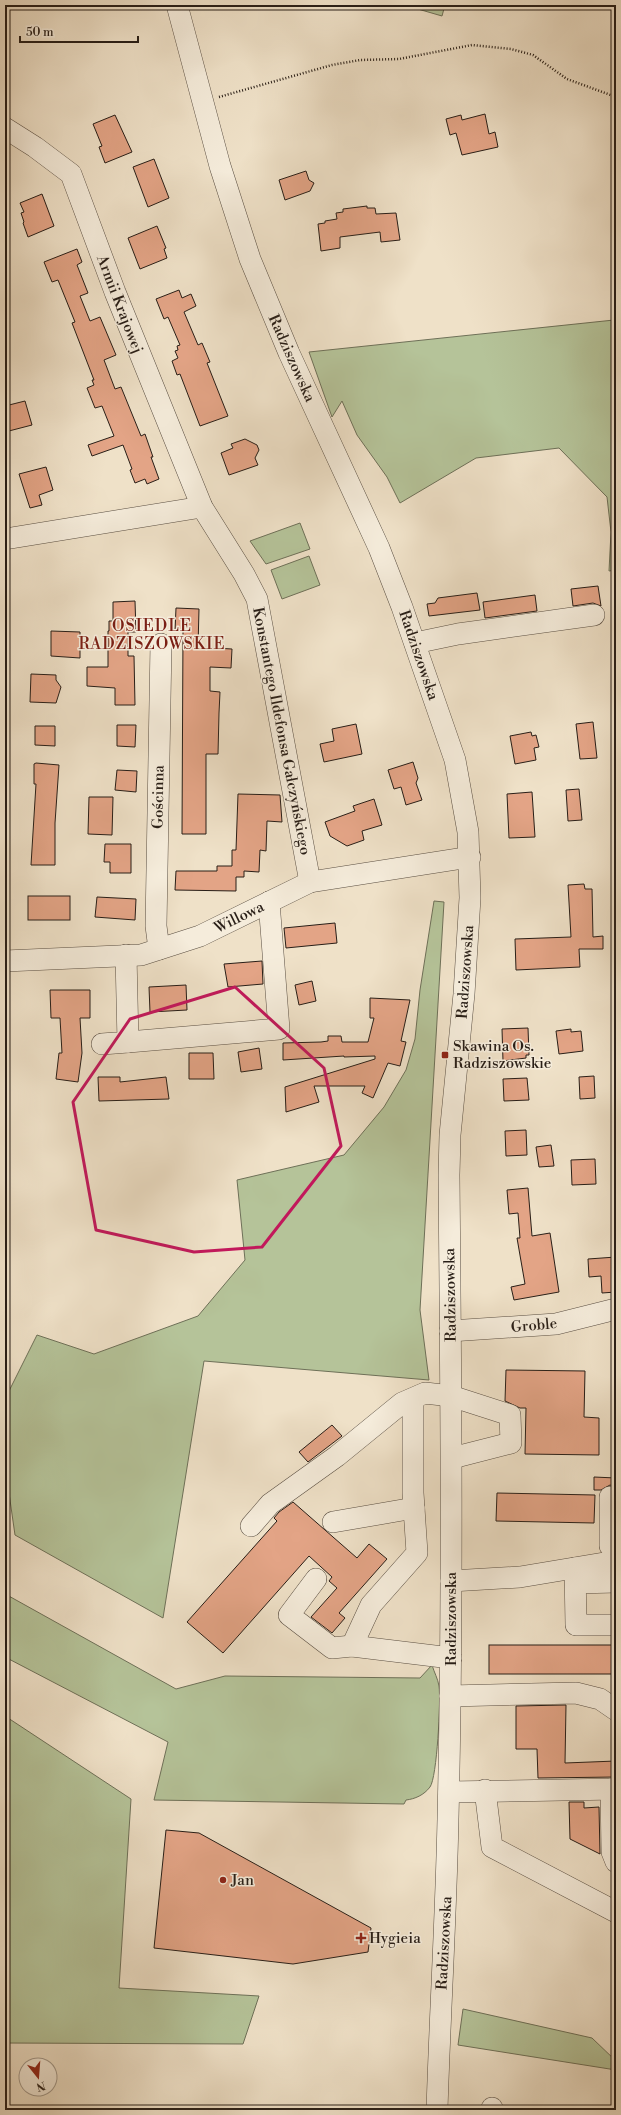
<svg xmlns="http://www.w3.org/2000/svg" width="621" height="2115" font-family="'Libre Bodoni',serif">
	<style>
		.green { fill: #b5c399; stroke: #6e7058 }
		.building { fill: #e3a486; stroke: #281e17 }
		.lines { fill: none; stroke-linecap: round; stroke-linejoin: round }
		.minor-casing { stroke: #5a4f43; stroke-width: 22 }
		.path { stroke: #281e17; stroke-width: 2.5; stroke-dasharray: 1 2; stroke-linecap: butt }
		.minor { stroke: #f5ecdb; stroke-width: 21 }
		.marked { fill: none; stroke: #c2185b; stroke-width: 3; stroke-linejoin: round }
		.poi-dot { fill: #8f2418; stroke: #f5ecdb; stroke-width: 1.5 }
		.labels { text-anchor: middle; stroke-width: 3; stroke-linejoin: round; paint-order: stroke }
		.street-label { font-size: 15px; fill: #281e17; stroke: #f5ecdb }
		.poi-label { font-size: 15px; fill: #281e17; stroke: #f5ecdb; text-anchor: start }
		.neighbourhood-label { font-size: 16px; letter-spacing: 1px; fill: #7a1f14; stroke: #f5ecdb }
	</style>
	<rect width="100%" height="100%" fill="#efe1c8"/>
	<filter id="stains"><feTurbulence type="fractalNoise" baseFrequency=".005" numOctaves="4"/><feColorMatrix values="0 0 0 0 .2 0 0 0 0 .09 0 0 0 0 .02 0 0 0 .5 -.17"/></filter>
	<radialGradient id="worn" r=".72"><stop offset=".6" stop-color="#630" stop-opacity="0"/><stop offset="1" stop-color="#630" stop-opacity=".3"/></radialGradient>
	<g class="green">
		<polygon points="404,5 445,5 442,16"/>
		<polygon points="614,320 616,322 616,570 609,571 611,532 607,497 559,448 476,458 400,503 387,477 357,435 342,401 332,417 309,352"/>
		<polygon points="300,523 310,549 266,564 250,541"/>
		<polygon points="309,556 320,585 282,599 271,570"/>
		<polygon points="434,901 444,902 420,1310 429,1380 204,1361 163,1618 15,1535 5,1465 5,1399 37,1335 94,1354 198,1316 245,1260 237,1180 344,1155 384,1107 406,1070 415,1039 420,990"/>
		<path d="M7,1595l169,94 49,-13 195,2 12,-13c2,7 6,14 7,21 2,14 -2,92 -9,101 -6,8 -15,12 -24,13l-2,4 -250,-4 14,-58 -163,-85v-53z"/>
		<polygon points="5,1716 131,1799 119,1988 259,1996 243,2044 5,2043"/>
		<polygon points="463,2009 592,2038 616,2061 616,2070 458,2045"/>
	</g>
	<g class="building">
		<polygon points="485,114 489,134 495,132 498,147 462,155 456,133 450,135 446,119 461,115 462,120"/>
		<polygon points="115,115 132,152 105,163 99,147 102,146 93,124"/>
		<polygon points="154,159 169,198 148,207 133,167"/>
		<polygon points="306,171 309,180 314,183 310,191 285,200 279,180"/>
		<polygon points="42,194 54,226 28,237 23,223 24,222 21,213 24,212 20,203"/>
		<polygon points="367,206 367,208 375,208 376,214 396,213 400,240 381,242 380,232 340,237 340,248 321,251 318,224 325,223 325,221 337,219 336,213 343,212 343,209"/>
		<polygon points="157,226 166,248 164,249 167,258 140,269 128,238"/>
		<polygon points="77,249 82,262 77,265 88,293 80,296 90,321 100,317 116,355 104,360 115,389 121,387 141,436 145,434 153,457 151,457 159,479 147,484 145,479 135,483 130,470 132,469 123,445 92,456 88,445 114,436 102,406 95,408 87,388 94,385 92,380 94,380 72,323 75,322 58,280 52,282 44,262"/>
		<polygon points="179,290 182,298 191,294 196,306 184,312 198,345 202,343 210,362 207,363 228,416 200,426 180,374 177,375 172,361 178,358 175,351 178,350 177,346 180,345 168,317 164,319 156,299"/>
		<polygon points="25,401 32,425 5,432 5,406"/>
		<polygon points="245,439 257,445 259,450 255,458 258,465 229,475 221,453 233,448 231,444"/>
		<polygon points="46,467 53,490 39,495 42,505 30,508 19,474"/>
		<polygon points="598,586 601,606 593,603 573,606 571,589"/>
		<polygon points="477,593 480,610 429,616 427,604 435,603 438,598"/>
		<polygon points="535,595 537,611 485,618 483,602"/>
		<polygon points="135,601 136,632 128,632 128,656 134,656 135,705 115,705 115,688 87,686 87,667 108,667 108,631 109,631 109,621 113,621 113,602"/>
		<polygon points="176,608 199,609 198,647 232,649 231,668 210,667 210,691 220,692 219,713 218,754 206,754 206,834 182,834 183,631 175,631"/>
		<polygon points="51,631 80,632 80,658 51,656"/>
		<polygon points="31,674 56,675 56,680 61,687 56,703 30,702"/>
		<polygon points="593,722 597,758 580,759 576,724"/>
		<polygon points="356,724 362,754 324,762 320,744 334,741 332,729"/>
		<polygon points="117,725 136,725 135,747 117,746"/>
		<polygon points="35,726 55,726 55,746 35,745"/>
		<polygon points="531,732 532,736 536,735 539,747 534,748 536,760 515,764 510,736"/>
		<polygon points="413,762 418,778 416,783 422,800 406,805 401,787 394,789 388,770"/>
		<polygon points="36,763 59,765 55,823 55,865 31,865 36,784 34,784 34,764"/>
		<polygon points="117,770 137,771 136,792 115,790"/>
		<polygon points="579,789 582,820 568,821 566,790"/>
		<polygon points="532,792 535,837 509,838 507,794"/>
		<polygon points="238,794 280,795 282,822 267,821 266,851 260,850 259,872 244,871 244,877 236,877 236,891 175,890 176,871 217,871 217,866 232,866 232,850 236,850"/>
		<polygon points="89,797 113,797 112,835 88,834"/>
		<polygon points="374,799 382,825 362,831 364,840 347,846 330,836 325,822 355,811 353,806"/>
		<polygon points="105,844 131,844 131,873 110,873 110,862 104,862"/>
		<polygon points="584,884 585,889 592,889 593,937 603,936 603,949 579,949 580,967 516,970 515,939 571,937 568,885"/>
		<rect x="28" y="896" width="42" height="24"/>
		<polygon points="97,897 136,899 135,920 95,917"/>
		<polygon points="335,923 337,943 286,948 284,928"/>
		<polygon points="262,961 263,984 228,987 224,964"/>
		<polygon points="312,981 316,1001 299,1005 295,985"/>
		<polygon points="186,985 187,1010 150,1012 149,987"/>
		<polygon points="50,990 90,990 90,1018 80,1018 82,1053 78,1082 56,1079 59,1053 62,1053 60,1018 51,1018"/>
		<polygon points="370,998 410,1000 401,1041 406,1042 400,1066 388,1063 373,1098 362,1093 365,1086 314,1086 319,1102 286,1112 285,1087 375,1059 375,1056 344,1057 344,1056 283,1060 283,1043 321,1042 328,1041 328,1036 341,1036 342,1042 368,1042 374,1018 370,1018"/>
		<polygon points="528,1028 529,1055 526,1055 526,1058 503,1061 502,1029"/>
		<polygon points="571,1029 571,1032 581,1031 583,1051 559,1054 556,1031"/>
		<polygon points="259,1048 262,1069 241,1072 238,1052"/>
		<polygon points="189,1053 213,1053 214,1079 189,1079"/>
		<polygon points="594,1076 595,1098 580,1099 579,1077"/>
		<polygon points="98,1077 120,1077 120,1082 166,1077 169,1099 99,1101"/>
		<polygon points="527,1078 529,1100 504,1101 503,1079"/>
		<polygon points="526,1130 527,1155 506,1156 505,1131"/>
		<polygon points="551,1145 554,1166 539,1167 536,1147"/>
		<polygon points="595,1159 596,1184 572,1185 571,1160"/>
		<polygon points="528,1188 532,1236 550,1233 559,1292 514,1300 511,1287 525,1284 517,1238 520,1238 518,1213 509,1214 507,1190"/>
		<polygon points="616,1257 616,1292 602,1293 601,1276 589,1277 588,1259"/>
		<polygon points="506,1370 585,1371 584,1417 599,1418 599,1455 525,1454 526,1408 520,1408 505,1401"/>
		<polygon points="332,1425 342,1436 308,1462 299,1452"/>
		<polygon points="594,1477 616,1478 616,1487 610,1485 601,1490 594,1490"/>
		<polygon points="497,1493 595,1495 594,1523 496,1521"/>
		<polygon points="293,1502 357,1558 369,1544 387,1559 339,1613 345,1618 332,1633 311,1617 337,1588 329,1581 332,1577 309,1556 223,1653 187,1622 277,1521 274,1518 279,1512"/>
		<rect x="489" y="1645" width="127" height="29"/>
		<polygon points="566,1705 565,1763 616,1761 616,1777 538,1778 537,1749 516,1749 516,1706"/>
		<polygon points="569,1802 584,1802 584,1808 599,1807 600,1854 570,1839"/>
		<polygon points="166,1830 199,1833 371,1928 368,1952 293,1964 154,1948"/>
	</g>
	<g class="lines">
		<g class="minor-casing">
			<g id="minor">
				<path d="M177,5l43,161 30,93 39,94 90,195 23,59 53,153 13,72 2,66 -6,96 -14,141 -1,40c2,215 4,429 -1,644 -2,97 -8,194 -11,291"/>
				<polyline points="5,128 35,147 71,174 115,292 202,507 244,574 257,599 310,882"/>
				<polyline points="5,539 202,507"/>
				<polyline points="415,643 458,634 594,615"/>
				<polyline points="159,949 156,926 161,644"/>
				<polyline points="5,961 141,955 200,936 310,882 470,857"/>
				<polyline points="128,1042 279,1029 269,902"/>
				<polyline points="102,1044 128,1042 126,955"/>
				<polyline points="450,1331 556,1324 616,1309"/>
				<polyline points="413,1399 413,1493 417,1553 371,1605 352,1646 451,1658"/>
				<polyline points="610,1497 610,1546"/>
				<polyline points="333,1522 414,1508"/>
				<polyline points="251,1526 270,1504 337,1456 402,1403 425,1393 451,1396 510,1415 511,1443 452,1458"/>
				<polyline points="575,1568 576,1625 616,1625"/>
				<polyline points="316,1579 289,1615 332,1648 352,1646"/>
				<polyline points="451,1581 520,1577 610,1562 616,1564"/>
				<polyline points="576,1583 616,1582"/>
				<polyline points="450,1696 576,1693 600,1699 616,1710"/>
				<polyline points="611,1789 612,1852 616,1862"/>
				<polyline points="485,1790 492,1847 616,1912"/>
				<polyline points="449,1792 616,1789"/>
				<polyline points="492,2110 492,2108"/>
			</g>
		</g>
		<polyline class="path" points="219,97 332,65 360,60 399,59 472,45 511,49 533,55 567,79 616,97"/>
		<use href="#minor" class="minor"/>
	</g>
	<path class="marked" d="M235,987l89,81 17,78 -79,101 -68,5 -98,-22 -23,-128 57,-83z"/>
	<g class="poi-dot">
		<rect x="441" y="1051" width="8" height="8" rx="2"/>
		<circle cx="223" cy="1880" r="4"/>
		<path d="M359 1932h4v4h4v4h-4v4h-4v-4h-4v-4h4z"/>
	</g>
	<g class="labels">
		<g class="street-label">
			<text transform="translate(120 304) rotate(69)" y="5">Armii Krajowej</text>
			<text transform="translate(292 358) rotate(66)" y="5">Radziszowska</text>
			<text transform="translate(419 655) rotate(71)" y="5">Radziszowska</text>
			<text transform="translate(282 731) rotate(79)" y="5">Konstantego Ildefonsa Gałczyńskiego</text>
			<text transform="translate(158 797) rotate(-89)" y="5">Gościnna</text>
			<text transform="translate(239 917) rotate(-26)" y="5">Willowa</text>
			<text transform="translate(465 972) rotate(-86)" y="5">Radziszowska</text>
			<text transform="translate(450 1295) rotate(-91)" y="5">Radziszowska</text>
			<text transform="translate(534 1325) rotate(-5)" y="5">Groble</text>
			<text transform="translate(451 1619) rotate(-90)" y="5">Radziszowska</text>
			<text transform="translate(444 1943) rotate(-87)" y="5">Radziszowska</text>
		</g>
		<g class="poi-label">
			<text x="453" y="1051">Skawina Os.<tspan x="453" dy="17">Radziszowskie</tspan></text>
			<text x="231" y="1885">Jan</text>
			<text x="369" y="1943">Hygieia</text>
		</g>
		<g class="neighbourhood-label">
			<text x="152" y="631">OSIEDLE<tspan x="152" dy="18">RADZISZOWSKIE</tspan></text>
		</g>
	</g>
	<rect width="621" height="2115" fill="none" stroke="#efe1c8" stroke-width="20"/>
	<rect x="6" y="6" width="609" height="2103" fill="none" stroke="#281e17" stroke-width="2"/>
	<rect x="10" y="10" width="601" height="2095" fill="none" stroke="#281e17"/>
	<g transform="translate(38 2077) rotate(163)"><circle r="19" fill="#f5ecdb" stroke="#a39a8d"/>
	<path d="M0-3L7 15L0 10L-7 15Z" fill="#8f2418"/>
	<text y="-6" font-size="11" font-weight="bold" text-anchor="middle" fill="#281e17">N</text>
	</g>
	<path d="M20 36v6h118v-6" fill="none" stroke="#281e17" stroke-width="2"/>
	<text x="26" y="36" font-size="12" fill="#281e17" stroke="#f5ecdb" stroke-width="3" paint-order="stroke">50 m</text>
	<rect width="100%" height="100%" filter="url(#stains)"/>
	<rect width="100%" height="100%" fill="url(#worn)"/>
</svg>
